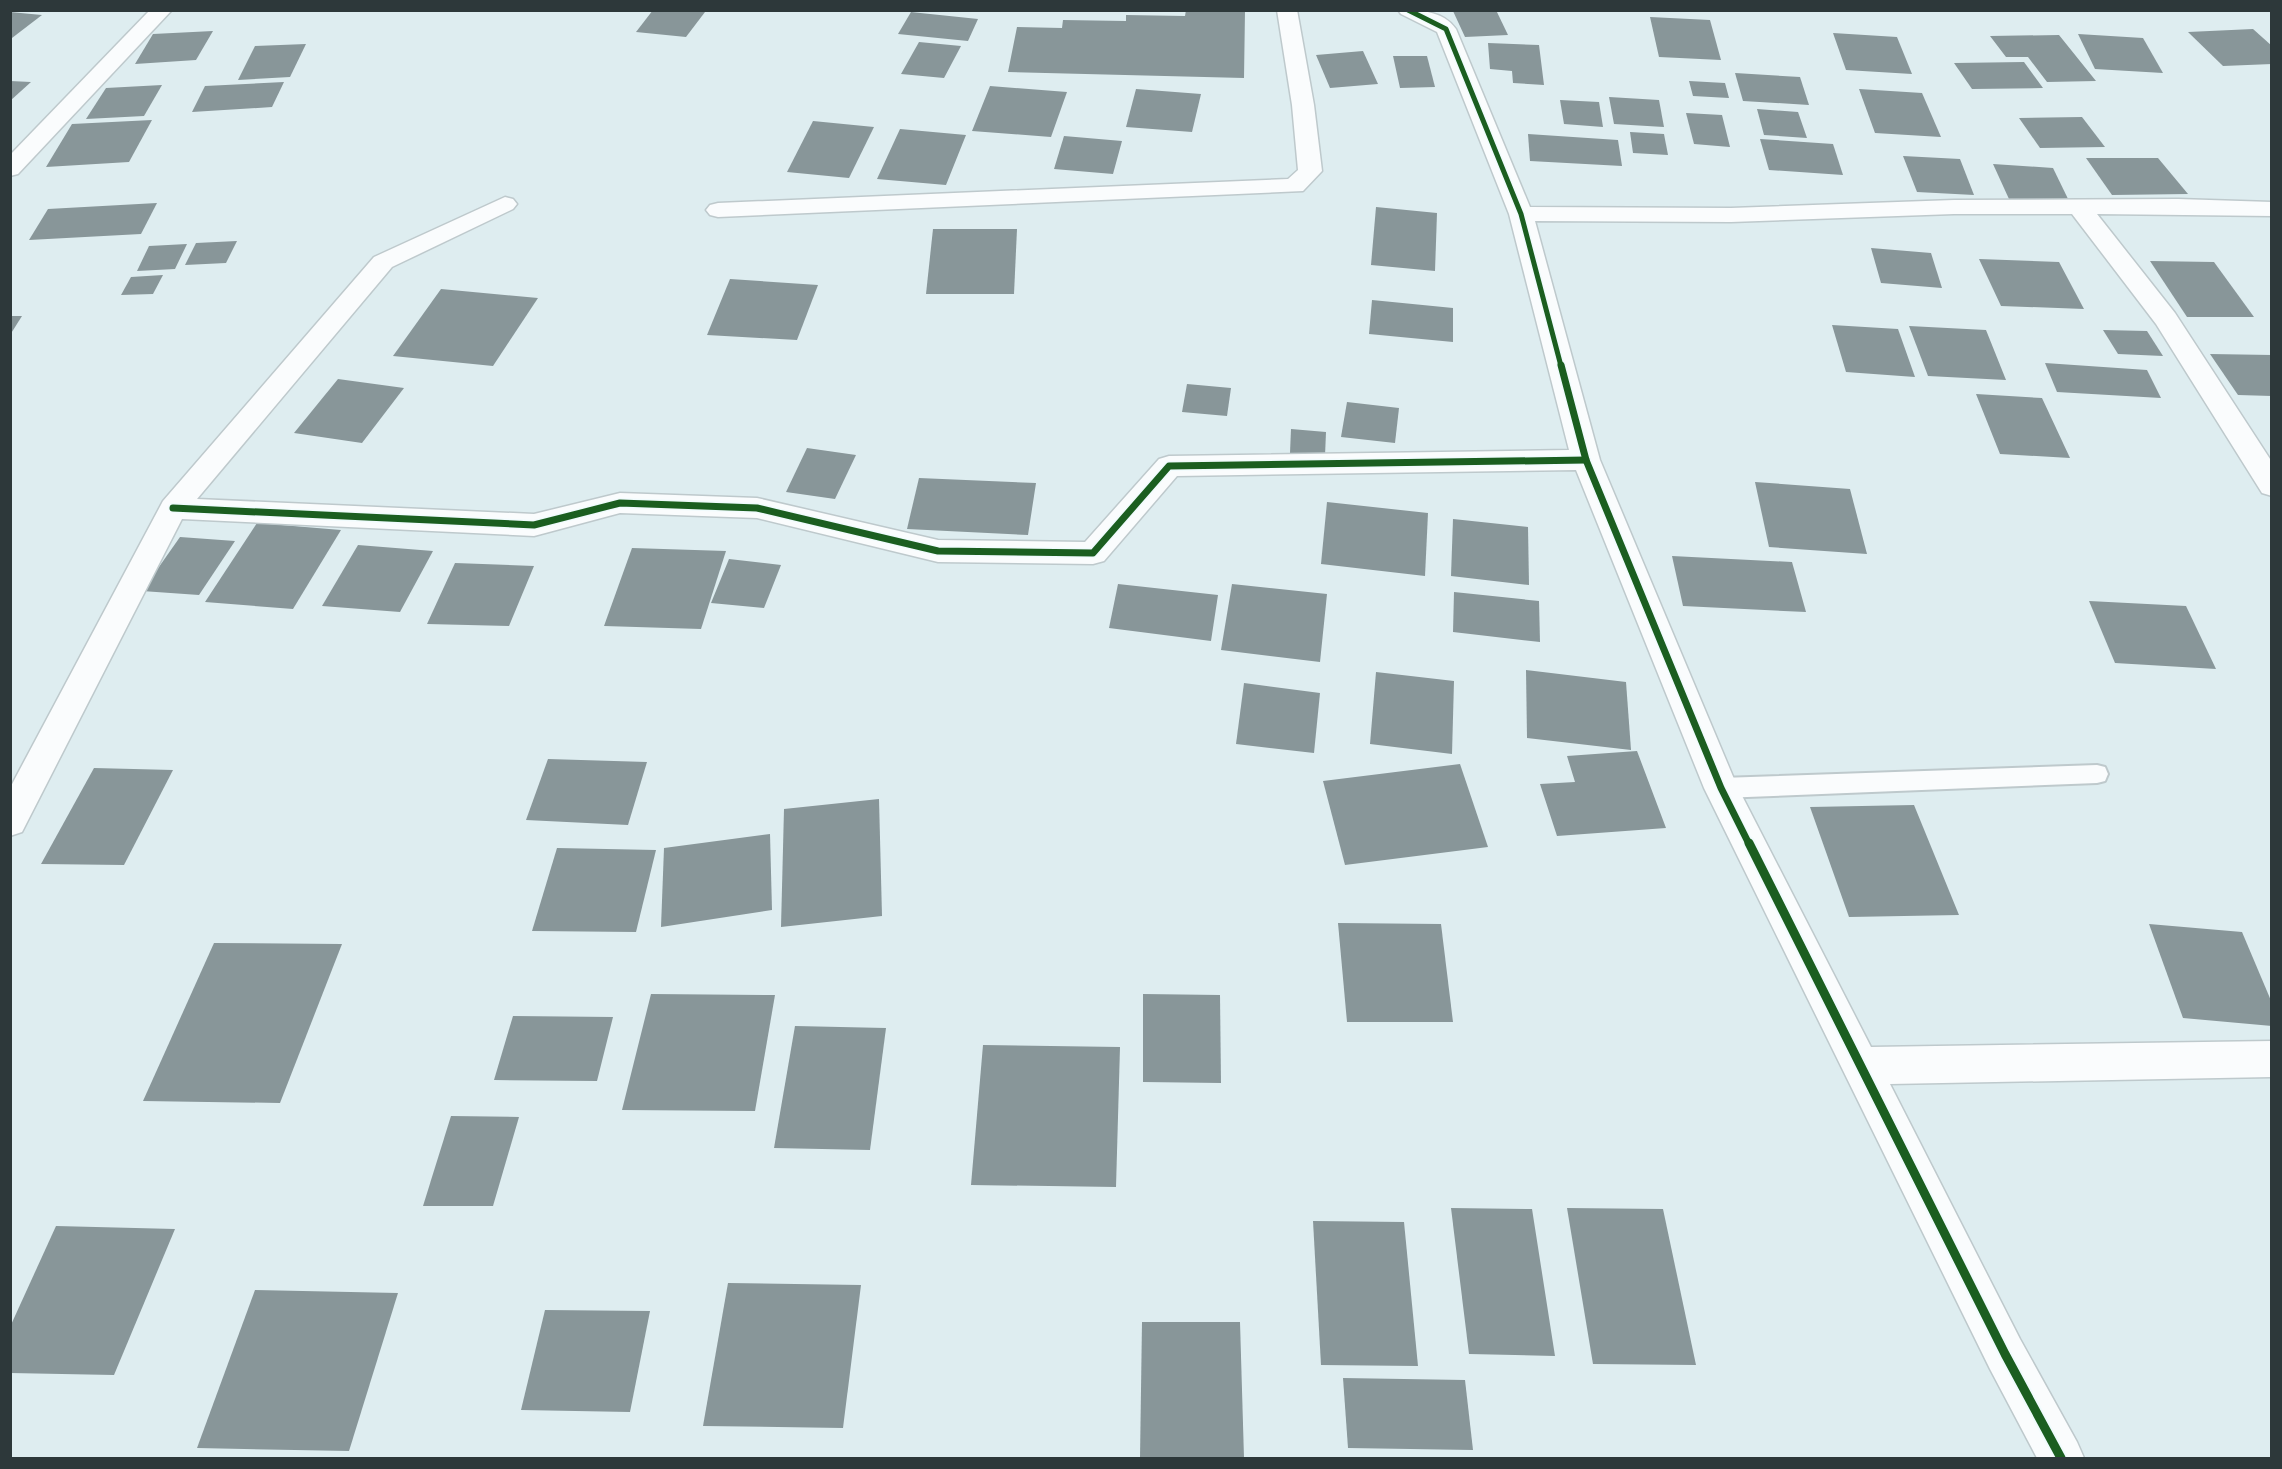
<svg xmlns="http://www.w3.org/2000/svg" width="2282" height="1469" font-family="'Sofia Sans Condensed',sans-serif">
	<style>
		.building { fill: #889699 }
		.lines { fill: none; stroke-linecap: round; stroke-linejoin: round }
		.service-casing { stroke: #bec9cc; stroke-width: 4 }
		.minor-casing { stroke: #bec9cc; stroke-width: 3 }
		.service { fill: #fafcfd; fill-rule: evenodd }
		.minor { fill: #fafcfd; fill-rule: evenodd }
		.cycleway-far2-casing { stroke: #f0fbfd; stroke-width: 8 }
		.cycleway-far1-casing { stroke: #f0fbfd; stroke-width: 10 }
		.cycleway-casing { stroke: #f0fbfd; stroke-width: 13 }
		.cycleway-far2 { stroke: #1b5e20; stroke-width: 5 }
		.cycleway-far1 { stroke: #1b5e20; stroke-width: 7 }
		.cycleway { stroke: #1b5e20; stroke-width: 9 }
	</style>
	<rect width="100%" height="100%" fill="#deedf0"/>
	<g class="building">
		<polygon points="653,10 692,10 705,12 686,37 636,32"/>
		<polygon points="1186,10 1245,11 1244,78 1008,72 1017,27 1062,28 1063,20 1126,21 1126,15 1185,16"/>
		<polygon points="1496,10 1508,35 1465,37 1453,11"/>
		<polygon points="10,12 42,15 12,38 10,38"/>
		<polygon points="911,12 978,19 968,41 898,34"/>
		<polygon points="1650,17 1710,20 1721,60 1659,57"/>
		<polygon points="2253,29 2272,46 2272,64 2223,66 2188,32"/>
		<polygon points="213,31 196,60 135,64 153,34"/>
		<polygon points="1833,33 1897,37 1912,74 1846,70"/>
		<polygon points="2078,34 2143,38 2163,73 2095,69"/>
		<polygon points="2059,35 2096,81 2047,82 2028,57 2006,57 1990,36"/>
		<polygon points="919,42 961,46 944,78 901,74"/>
		<polygon points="1488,43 1539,45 1544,85 1513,83 1512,71 1490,69"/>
		<polygon points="306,44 290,77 238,80 255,46"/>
		<polygon points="1363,51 1378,84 1330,88 1316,55"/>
		<polygon points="1393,56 1427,56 1435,87 1400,88"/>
		<polygon points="2024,62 2043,88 1972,89 1954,63"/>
		<polygon points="1735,73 1800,77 1809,105 1743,101"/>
		<polygon points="10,81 31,82 10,101"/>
		<polygon points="1689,81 1725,83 1729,98 1693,96"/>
		<polygon points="284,82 272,107 192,112 205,86"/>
		<polygon points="162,85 144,116 86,119 106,88"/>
		<polygon points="990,86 1067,92 1051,137 972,131"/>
		<polygon points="1136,89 1201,94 1192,132 1126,127"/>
		<polygon points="1859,89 1922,93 1941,137 1875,133"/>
		<polygon points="1609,97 1659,100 1664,127 1614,124"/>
		<polygon points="1560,100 1599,102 1603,127 1564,124"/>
		<polygon points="1757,109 1798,112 1807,138 1764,135"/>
		<polygon points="1686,113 1722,115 1730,147 1694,144"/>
		<polygon points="2082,117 2105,147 2040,148 2019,118"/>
		<polygon points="152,120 129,162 46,167 72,124"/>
		<polygon points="813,121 874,127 849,178 787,172"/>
		<polygon points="900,129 966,135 946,185 877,179"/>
		<polygon points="1630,132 1664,134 1668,155 1633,153"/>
		<polygon points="1528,134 1618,140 1622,166 1530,161"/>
		<polygon points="1064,136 1122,141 1113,174 1054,169"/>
		<polygon points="1760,139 1833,144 1843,175 1769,170"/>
		<polygon points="1903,156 1960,159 1974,195 1917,192"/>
		<polygon points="2086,158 2158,158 2188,194 2112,195"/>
		<polygon points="1993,164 2053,168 2070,203 2009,199"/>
		<polygon points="157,203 141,234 29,240 48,209"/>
		<polygon points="1376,207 1437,213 1435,271 1371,265"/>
		<polygon points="933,229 1017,229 1014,294 926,294"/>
		<polygon points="237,241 226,263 185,265 196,243"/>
		<polygon points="187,244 175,269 137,271 149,246"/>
		<polygon points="1871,248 1931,253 1942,288 1881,283"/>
		<polygon points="1979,259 2059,262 2084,309 2001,306"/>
		<polygon points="2150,261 2214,262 2254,317 2187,317"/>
		<polygon points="163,275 153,294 121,295 131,277"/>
		<polygon points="730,279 818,285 797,340 707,335"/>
		<polygon points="441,289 538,298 493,366 393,356"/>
		<polygon points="1372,300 1453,308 1453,342 1369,334"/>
		<polygon points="10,316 22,316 10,335"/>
		<polygon points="1832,325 1898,329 1915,377 1846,372"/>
		<polygon points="1909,326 1986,330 2006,380 1928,376"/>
		<polygon points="2103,330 2147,331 2163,356 2118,354"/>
		<polygon points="2210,354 2272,355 2272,396 2238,395"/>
		<polygon points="2045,363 2147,370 2161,398 2057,392"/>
		<polygon points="338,379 404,388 362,443 294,433"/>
		<polygon points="1187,384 1231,388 1227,416 1182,412"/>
		<polygon points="1976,394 2042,398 2070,458 2000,454"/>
		<polygon points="1347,402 1399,408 1395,443 1341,437"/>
		<polygon points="1291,429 1326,432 1325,456 1290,453"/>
		<polygon points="807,448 856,455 835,499 786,492"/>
		<polygon points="919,478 1036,483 1028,535 907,529"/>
		<polygon points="1755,482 1850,489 1867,554 1769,547"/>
		<polygon points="1327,502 1428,513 1425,576 1321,564"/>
		<polygon points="1453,519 1528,527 1529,585 1451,576"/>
		<polygon points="257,523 341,530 293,609 205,602"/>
		<polygon points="180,537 235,541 199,595 142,591"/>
		<polygon points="358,545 433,551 400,612 322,606"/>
		<polygon points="632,548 726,551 701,629 604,626"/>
		<polygon points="1672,556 1792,562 1806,612 1683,606"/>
		<polygon points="729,559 781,565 764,608 711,603"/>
		<polygon points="455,563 534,566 509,626 427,624"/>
		<polygon points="1118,584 1218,595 1211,641 1109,628"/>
		<polygon points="1232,584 1327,594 1320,662 1221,650"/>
		<polygon points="1454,592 1539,601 1540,642 1453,632"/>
		<polygon points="2089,601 2186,606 2216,669 2115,663"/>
		<polygon points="1526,670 1626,682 1631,750 1527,738"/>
		<polygon points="1376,672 1454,681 1452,754 1370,744"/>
		<polygon points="1244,683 1320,693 1314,753 1236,744"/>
		<polygon points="1637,751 1666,828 1557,836 1540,784 1575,782 1567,756"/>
		<polygon points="548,759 647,762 628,825 526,820"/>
		<polygon points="1460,764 1488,847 1345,865 1323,781"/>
		<polygon points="94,768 173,770 124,865 41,864"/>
		<polygon points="879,799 882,916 781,927 784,809"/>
		<polygon points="1914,805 1959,915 1849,917 1810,807"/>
		<polygon points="770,834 772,910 661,927 664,848"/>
		<polygon points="557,848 656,850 636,932 532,931"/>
		<polygon points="1338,923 1441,924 1453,1022 1347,1022"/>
		<polygon points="2149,924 2242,932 2272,1003 2272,1026 2183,1018"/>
		<polygon points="214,943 342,944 280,1103 143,1101"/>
		<polygon points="651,994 775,995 755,1111 622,1110"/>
		<polygon points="1143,994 1220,995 1221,1083 1143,1082"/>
		<polygon points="513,1016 613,1017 597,1081 494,1080"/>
		<polygon points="795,1026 886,1028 870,1150 774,1148"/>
		<polygon points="983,1045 1120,1047 1116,1187 971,1185"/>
		<polygon points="451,1116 519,1117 493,1206 423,1206"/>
		<polygon points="1451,1208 1532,1209 1555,1356 1469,1354"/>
		<polygon points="1567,1208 1663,1209 1696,1365 1593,1364"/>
		<polygon points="1313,1221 1404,1222 1418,1366 1321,1365"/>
		<polygon points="56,1226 175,1229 114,1375 10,1373 10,1327"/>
		<polygon points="728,1283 861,1285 843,1428 703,1426"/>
		<polygon points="255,1290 398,1293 349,1451 197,1448"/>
		<polygon points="545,1310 650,1311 630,1412 521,1410"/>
		<polygon points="1142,1322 1240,1322 1244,1458 1140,1458"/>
		<polygon points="1343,1378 1465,1380 1473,1450 1348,1448"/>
	</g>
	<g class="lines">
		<g class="service-casing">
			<polygon id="service" points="2097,765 2105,767 2108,774 2105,781 2097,783 1721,798 1713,795 1709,788 1713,781 1721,778"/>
		</g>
		<g class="minor-casing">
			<g id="minor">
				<polygon points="150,10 172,10 18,174 10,176 10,155"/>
				<polygon points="1277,10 1297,10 1314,105 1322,171 1303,191 718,217 710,215 706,210 710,205 718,203 1288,179 1298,170 1292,105"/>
				<path d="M1398,10c20,0 45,0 58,19l74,178 201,1 223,-8 224,-1 94,3v14l-175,-2 78,99 97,149v34l-10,-3 -106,-169 -84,-110h-118l-223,8 -196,-1 65,239 137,326 134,261 401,-6v36l-382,7 130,255 57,103 7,16h-47l-47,-89 -286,-581 -128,-318 -399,6 -73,85 -11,3 -155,-2 -181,-44 -137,-5 -86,23 -352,-17 -160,313 -12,4v-48l153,-287 211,-244 131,-60 8,2 4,5 -4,5 -121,58 -195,232 337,15 86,-21 137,5 181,42 147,2 74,-83 10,-3 400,-6 -60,-236 -72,-182 -36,-18z"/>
			</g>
		</g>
		<use href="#service" class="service"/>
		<use href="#minor" class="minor"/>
		<g class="cycleway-far2-casing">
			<polyline id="cycleway-far2" points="1408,10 1446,29 1521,214 1561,366"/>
		</g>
		<g class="cycleway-far1-casing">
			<g id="cycleway-far1">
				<polyline points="1561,365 1586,460 1721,788 1749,844"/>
				<polyline points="173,508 534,525 620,503 757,508 938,551 1093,553 1169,466 1586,460"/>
			</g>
		</g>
		<g class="cycleway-casing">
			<polyline id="cycleway" points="1749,843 2005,1354 2061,1458"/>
		</g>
		<use href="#cycleway-far2" class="cycleway-far2"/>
		<use href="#cycleway-far1" class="cycleway-far1"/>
		<use href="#cycleway" class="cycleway"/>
	</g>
	<rect width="2282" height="1469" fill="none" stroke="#2d383a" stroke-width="24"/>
</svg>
